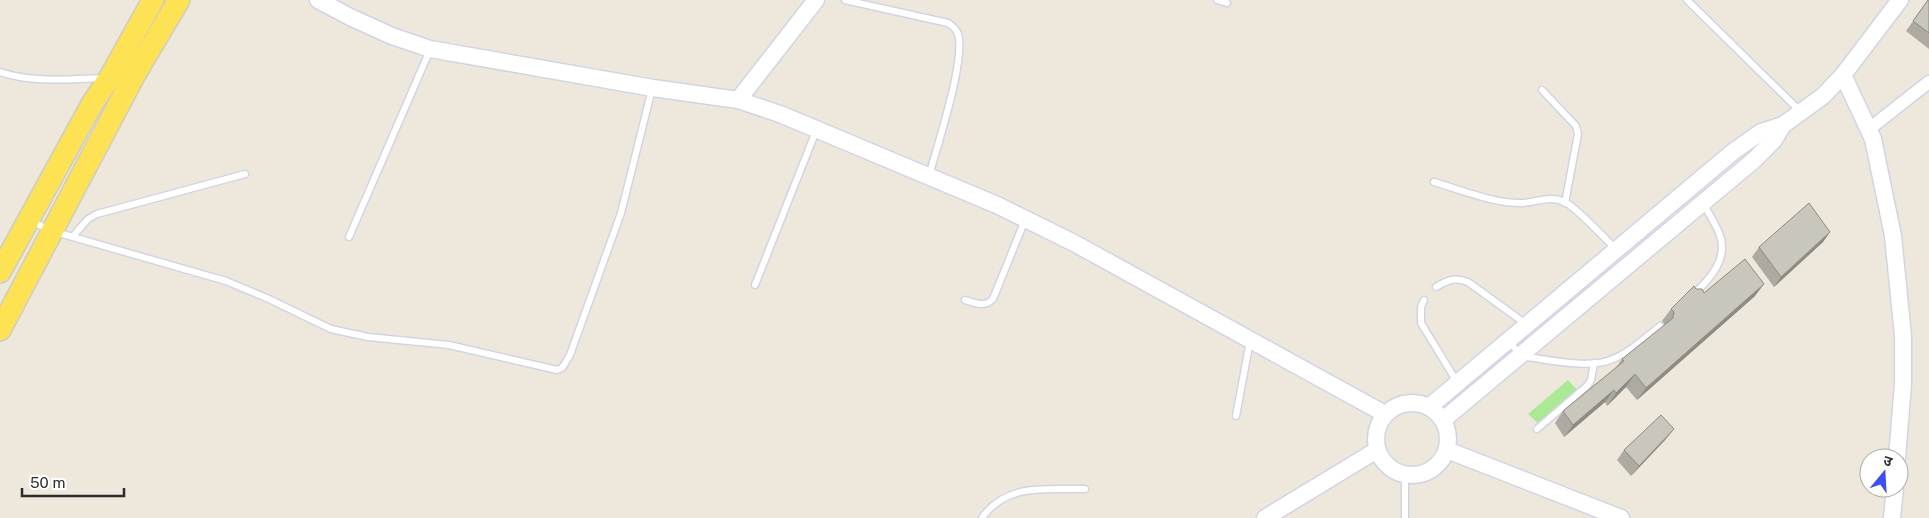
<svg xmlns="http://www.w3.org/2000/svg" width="1929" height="518" font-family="'Public Sans','Noto Sans Devanagari',sans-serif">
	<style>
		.green { fill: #abe994 }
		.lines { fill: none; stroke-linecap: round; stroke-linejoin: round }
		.service-casing { stroke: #d1d4e5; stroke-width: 9 }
		.minor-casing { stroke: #d1d4e5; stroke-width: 15 }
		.tertiary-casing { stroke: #d1d4e5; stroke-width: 19 }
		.primary-casing { stroke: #ccc; stroke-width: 24 }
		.service { stroke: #fff; stroke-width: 6 }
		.minor { stroke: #fff; stroke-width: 12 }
		.tertiary { stroke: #fff; stroke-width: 16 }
		.primary { stroke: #fde253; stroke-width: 21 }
		.wall { fill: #adaaa1 }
		.shaded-wall { fill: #8d8b83 }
		.building { fill: #c9c6bb; stroke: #8d8b83 }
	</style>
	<rect width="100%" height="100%" fill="#eee8dc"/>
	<polygon class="green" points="1568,380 1581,394 1543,428 1528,414"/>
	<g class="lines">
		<g class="service-casing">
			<g id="service">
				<path d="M845,0l103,23c4,3 8,5 10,11 8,26 -21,112 -29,142"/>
				<polyline points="1217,0 1227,3"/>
				<polyline points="1687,0 1800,111"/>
				<path d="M0,72c32,11 70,7 103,6"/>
				<polyline points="1542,90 1576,126 1578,134 1565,203"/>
				<path d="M1434,182c27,8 61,22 89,21 15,-1 27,-8 42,-1 13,7 38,35 51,47"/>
				<polyline points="31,221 52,231 226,281 269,299 331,329 368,337 449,345 557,370 562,368 570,355 621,213 652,89"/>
				<polyline points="73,236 88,219 97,214 245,174"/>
				<polyline points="349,237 430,50"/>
				<polyline points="755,285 816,131"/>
				<path d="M1436,287c12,-7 18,-10 32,-5l58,42"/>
				<path d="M1693,295c16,-15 37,-37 26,-62 -4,-10 -10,-19 -15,-28"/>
				<path d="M965,300c11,3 19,8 28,-1l32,-79"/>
				<polyline points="1424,300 1421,307 1421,323 1457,382"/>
				<path d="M1509,341l12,15c25,3 68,14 92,3 17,-7 32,-21 47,-33"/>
				<polyline points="1236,416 1250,341"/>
				<polyline points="1537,429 1587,386 1591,380 1594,363"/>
				<polyline points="1405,474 1405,518"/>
				<path d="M982,518c25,-36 65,-28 103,-29"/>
			</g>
		</g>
		<g class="minor-casing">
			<polyline id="minor" points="1869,129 1929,82"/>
		</g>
		<g class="tertiary-casing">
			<g id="tertiary">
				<polyline points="318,0 350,17 392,36 430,49 653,88 738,100 780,114 997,205 1074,243 1385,414"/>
				<polyline points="1843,75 1873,139 1893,236 1903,336 1903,384 1897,458"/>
				<polyline points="738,100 816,0"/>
				<circle cx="1412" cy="439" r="36"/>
				<polyline points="1429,407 1734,151 1761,132 1783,125 1823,96 1843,75 1900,0"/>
				<polyline points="1443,420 1754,160 1774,140 1783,125"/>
				<polyline points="1447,450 1621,518"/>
				<polyline points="1265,518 1377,450"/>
				<polyline points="1892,518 1895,488"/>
			</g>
		</g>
		<g class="primary-casing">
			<g id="primary">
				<polyline points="0,272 92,104 110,77 153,0"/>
				<polyline points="0,330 134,76 179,0"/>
			</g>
		</g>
		<use href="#service" class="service"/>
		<use href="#minor" class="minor"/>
		<use href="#tertiary" class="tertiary"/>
		<use href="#primary" class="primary"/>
	</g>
	<g class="wall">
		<polygon points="1928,0 1929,0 1929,49 1906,31"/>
		<polygon points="1830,232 1823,242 1774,287 1752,257 1759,247"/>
		<polygon points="1696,289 1704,293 1755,296 1637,400 1626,387 1607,406 1605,402 1564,437 1555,423 1563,411 1615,369 1622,359 1665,325 1662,321 1671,309"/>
		<polygon points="1666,439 1631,476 1617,460 1624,450"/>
	</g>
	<g class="shaded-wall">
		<polygon points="1830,232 1823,242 1774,287 1781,277"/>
		<polygon points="1764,284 1755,296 1637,400 1646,388"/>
		<polygon points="1635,374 1626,387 1607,406 1616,393"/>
		<polygon points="1614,390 1605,402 1564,437 1573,425"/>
		<polygon points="1674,429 1666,439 1631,476 1639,466"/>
	</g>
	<g class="building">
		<polygon points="1928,0 1929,0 1929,33 1913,21"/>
		<polygon points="1809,203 1830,232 1781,277 1759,247"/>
		<polygon points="1745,259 1764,284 1646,388 1635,374 1616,393 1614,390 1573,425 1563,411 1624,361 1622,359 1673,318 1674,312 1671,309 1694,286 1696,289 1702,289 1704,293"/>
		<polygon points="1661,415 1674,429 1639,466 1624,450"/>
	</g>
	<g transform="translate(1884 473) rotate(18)"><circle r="24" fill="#ffffff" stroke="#aaaaaa"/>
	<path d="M0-4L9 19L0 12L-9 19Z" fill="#384eff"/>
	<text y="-8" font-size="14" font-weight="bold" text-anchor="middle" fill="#2b2b2b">उ</text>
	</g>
	<path d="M22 488v8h102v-8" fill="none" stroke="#2b2b2b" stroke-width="2.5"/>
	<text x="30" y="488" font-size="15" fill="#2b2b2b" stroke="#ffffff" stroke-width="4" paint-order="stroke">50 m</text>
</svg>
